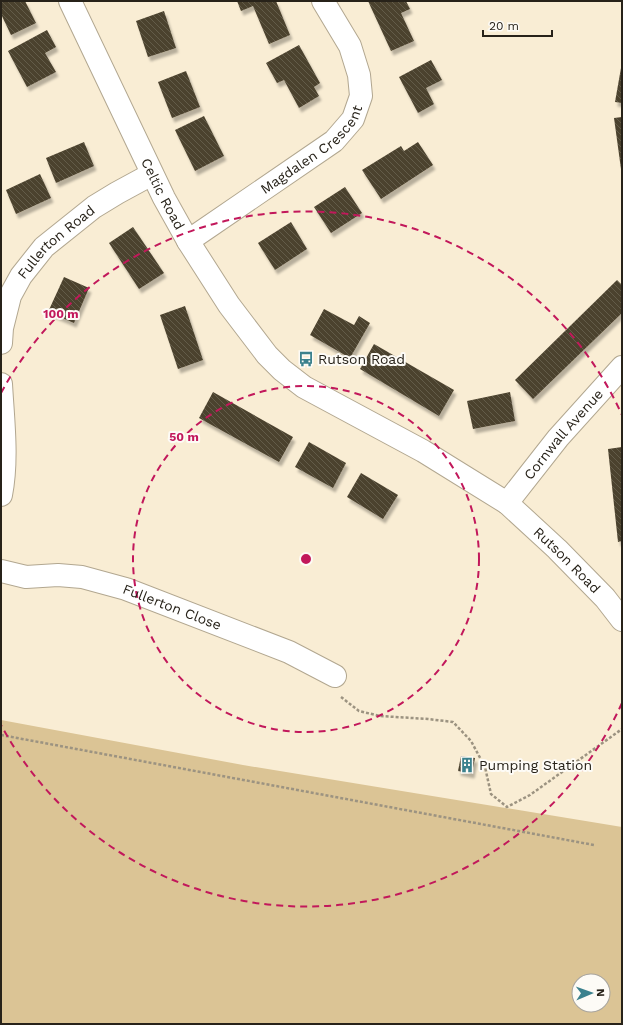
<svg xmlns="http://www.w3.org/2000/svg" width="623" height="1025" font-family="'Work Sans',sans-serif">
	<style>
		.green { fill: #dbc495; fill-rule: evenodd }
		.building { fill: url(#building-back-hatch); filter: url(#shadow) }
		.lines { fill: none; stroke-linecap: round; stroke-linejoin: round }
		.minor-casing { stroke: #b2a790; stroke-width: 24 }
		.path { stroke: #9c9381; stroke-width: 2.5; stroke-dasharray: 3 2; stroke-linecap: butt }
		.minor { stroke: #fff; stroke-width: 22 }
		.ring { fill: none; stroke: #c2185b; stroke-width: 2; stroke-dasharray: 7 5 }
		.labels { text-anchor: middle; stroke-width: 4; stroke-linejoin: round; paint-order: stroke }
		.street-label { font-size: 14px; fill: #272219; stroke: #fdfbf6 }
		.poi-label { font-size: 14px; fill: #272219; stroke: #fdfbf6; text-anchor: start }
		.centre { fill: #c2185b; stroke: #fdfbf6; stroke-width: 2 }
		.ring-label { font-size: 12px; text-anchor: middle; font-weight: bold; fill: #c2185b; stroke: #fdfbf6; stroke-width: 4; stroke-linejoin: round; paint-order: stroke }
	</style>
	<defs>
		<pattern id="building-back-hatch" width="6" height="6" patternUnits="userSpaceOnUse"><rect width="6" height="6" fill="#4c422e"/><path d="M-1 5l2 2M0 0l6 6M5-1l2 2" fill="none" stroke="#635b4a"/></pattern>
		<filter id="shadow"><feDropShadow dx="2.5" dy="4.5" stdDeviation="1" flood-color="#0004"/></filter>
	</defs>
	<rect width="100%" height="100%" fill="#f9edd4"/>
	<path class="green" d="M1,720l242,45 379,62v197h-621zM579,981h24v24h-24z"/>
	<g class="building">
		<polygon points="1,1 25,1 36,23 11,35 1,14"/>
		<polygon points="237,1 276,1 290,35 269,44 253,6 241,11"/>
		<polygon points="368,1 406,1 410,9 401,13 414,41 391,51"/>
		<polygon points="164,11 176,48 148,57 136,21"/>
		<polygon points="47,30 56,47 45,53 56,72 27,87 8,51"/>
		<polygon points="299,45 320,83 314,87 319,96 299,108 284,80 277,83 266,63"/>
		<polygon points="431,60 442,80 426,88 434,104 418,113 399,77"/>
		<polygon points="621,68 622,68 622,103 615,102"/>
		<polygon points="186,71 200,107 172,118 158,82"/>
		<polygon points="204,116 224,156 195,171 175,130"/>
		<polygon points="622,117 622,168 621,169 614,118"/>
		<polygon points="84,142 94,166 56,183 46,158"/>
		<polygon points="418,142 433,165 381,199 362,170 401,146 404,151"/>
		<polygon points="40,174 51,198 16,214 6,190"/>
		<polygon points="345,187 362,213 331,233 314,207"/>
		<polygon points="291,222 307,249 275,270 258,243"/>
		<polygon points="133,227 164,273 139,289 109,243"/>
		<polygon points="64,277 89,288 74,323 48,312"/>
		<polygon points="617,280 622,285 622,313 533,399 515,380"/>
		<polygon points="185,306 203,360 178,369 160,315"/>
		<polygon points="324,309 354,325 359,316 370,323 350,358 310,335"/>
		<polygon points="374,344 454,390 439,416 360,369"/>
		<polygon points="213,392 293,437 279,462 199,418"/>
		<polygon points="510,392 515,421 473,429 467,401"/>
		<polygon points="309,442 346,463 333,488 295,467"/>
		<polygon points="622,447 622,541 618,542 608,449"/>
		<polygon points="361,473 398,495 383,519 347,497"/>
		<polygon points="461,756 475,758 472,774 458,771"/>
	</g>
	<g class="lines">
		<g class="minor-casing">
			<g id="minor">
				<path id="s1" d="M70,1l94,197 24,43 41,64 38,50 15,15 22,17 119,64 84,52 50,46 48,49 17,22"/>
				<path id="s2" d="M188,241l146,-100 19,-22 8,-23 -2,-21 -9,-29 -27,-45"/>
				<path id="s3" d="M1,343l1,-15 8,-32 11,-20 23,-29 50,-40 23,-14 35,-19"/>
				<path d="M1,384c2,36 7,75 0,111"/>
				<path id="s4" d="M507,503l51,-65 64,-71"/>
				<path id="s5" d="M1,571l25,6 32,-2 24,2 44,12 163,63 46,24"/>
			</g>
		</g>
		<g class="path">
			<polyline points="341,697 359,711 380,716 428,719 453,722 471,741 485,767 491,794 507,807 530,795 622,729"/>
			<polyline points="1,735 594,845"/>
		</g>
		<use href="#minor" class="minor"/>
	</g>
	<g class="ring">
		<circle cx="306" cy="559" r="173"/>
		<path d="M622 703A347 347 0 0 1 1 725M1 393A347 347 0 0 1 622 415"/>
	</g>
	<defs>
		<g id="bus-bare" transform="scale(1.2)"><path d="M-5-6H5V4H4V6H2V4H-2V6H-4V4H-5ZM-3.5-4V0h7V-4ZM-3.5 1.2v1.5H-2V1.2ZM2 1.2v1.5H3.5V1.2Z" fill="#3b818d" stroke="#fdfbf6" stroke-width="2.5" paint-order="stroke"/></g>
		<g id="building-bare" transform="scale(1.2)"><path d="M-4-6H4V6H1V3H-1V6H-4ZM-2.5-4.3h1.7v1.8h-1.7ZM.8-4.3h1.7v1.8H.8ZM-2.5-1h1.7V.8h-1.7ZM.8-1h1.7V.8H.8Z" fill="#3b818d" stroke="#fdfbf6" stroke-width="2.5" paint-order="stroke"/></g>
	</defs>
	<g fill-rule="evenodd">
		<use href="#bus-bare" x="306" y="359"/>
		<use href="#building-bare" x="467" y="765"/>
	</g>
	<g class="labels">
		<g class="street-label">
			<text dy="5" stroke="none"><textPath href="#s2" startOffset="155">Magdalen Crescent</textPath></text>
			<text dy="5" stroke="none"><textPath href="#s1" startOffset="214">Celtic Road</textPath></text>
			<text dy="5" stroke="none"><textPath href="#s3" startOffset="120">Fullerton Road</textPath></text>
			<text dy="5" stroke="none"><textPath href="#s4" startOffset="89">Cornwall Avenue</textPath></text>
			<text dy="5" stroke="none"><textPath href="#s1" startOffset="772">Rutson Road</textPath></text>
			<text dy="5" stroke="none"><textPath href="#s5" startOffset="177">Fullerton Close</textPath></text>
		</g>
		<g class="poi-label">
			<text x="318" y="364">Rutson Road</text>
			<text x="479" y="770">Pumping Station</text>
		</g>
	</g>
	<circle cx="306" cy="559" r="6" class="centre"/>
	<g class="ring-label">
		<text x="61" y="318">100 m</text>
		<text x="184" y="441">50 m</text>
	</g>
	<rect width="623" height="1025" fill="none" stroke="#272219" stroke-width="4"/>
	<g transform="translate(591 993) rotate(88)"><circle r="19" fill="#fdfbf6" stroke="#a7a49e"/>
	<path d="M0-3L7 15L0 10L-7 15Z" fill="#3b818d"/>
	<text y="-6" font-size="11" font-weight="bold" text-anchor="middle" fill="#272219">N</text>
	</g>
	<path d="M483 30v6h69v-6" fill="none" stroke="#272219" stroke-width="2"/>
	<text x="489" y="30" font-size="12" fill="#272219" stroke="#fdfbf6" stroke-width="3" paint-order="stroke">20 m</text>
</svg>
